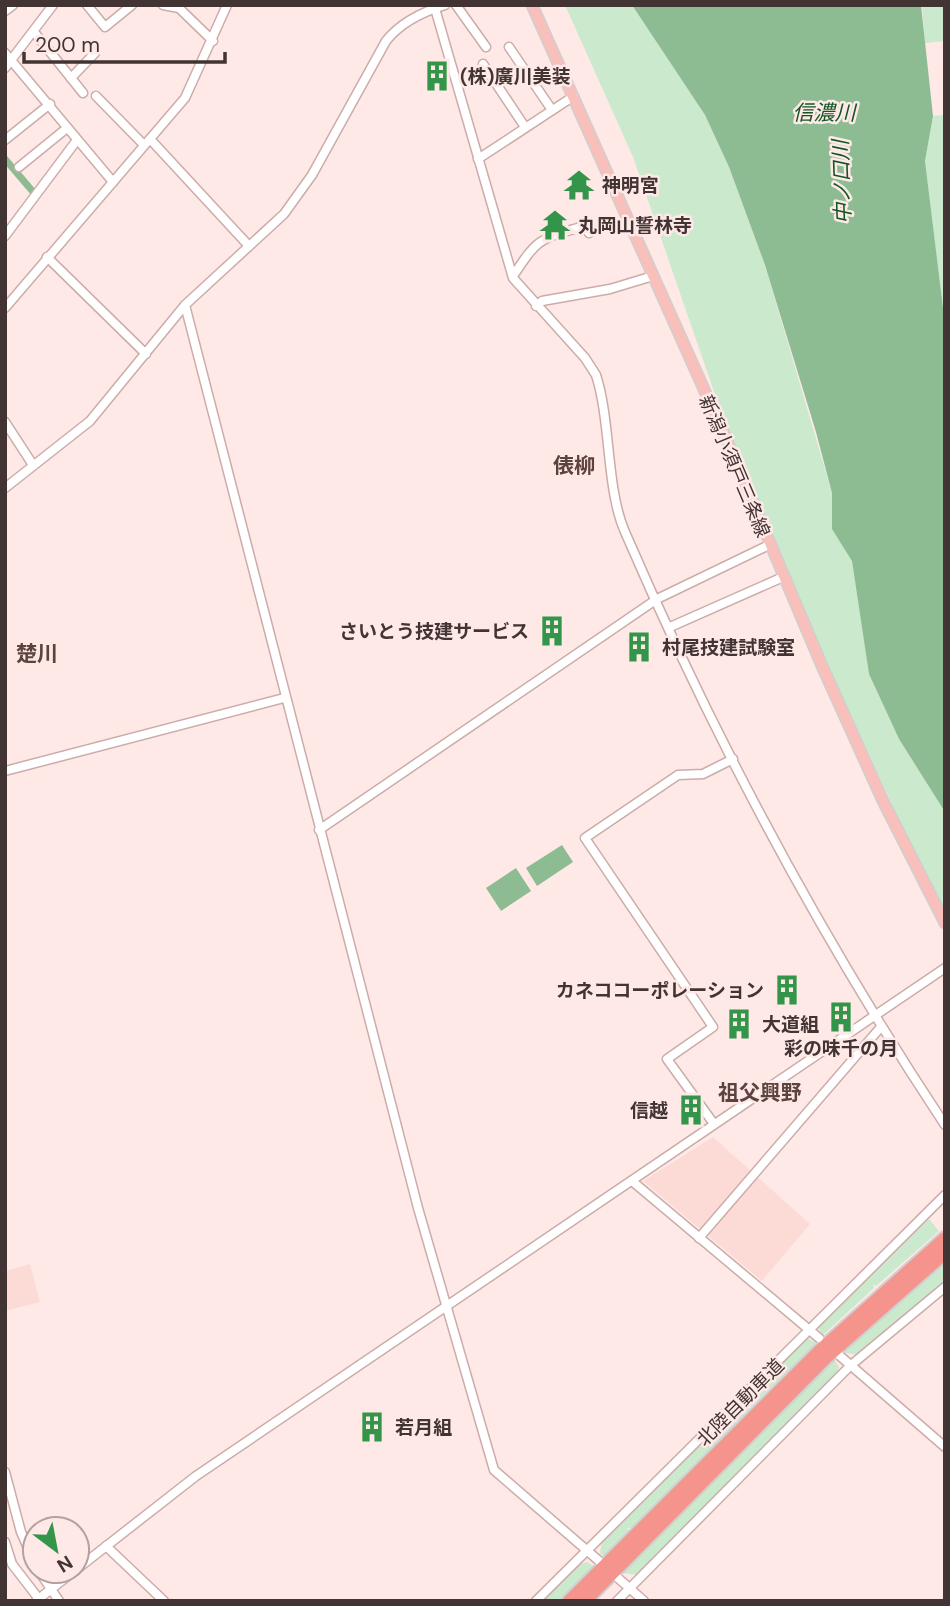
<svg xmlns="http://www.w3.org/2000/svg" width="950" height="1606" font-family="'DM Sans','Noto Sans JP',sans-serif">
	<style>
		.built { fill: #fcdbd7 }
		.green { fill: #cae9cd }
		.water { fill: #8dbc92 }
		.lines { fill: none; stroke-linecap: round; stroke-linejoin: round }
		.canal { stroke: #8dbc92; stroke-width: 7 }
		.minor-casing { stroke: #ccaca9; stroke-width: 11 }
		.major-casing { stroke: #d1cece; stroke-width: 13 }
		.highway-casing { stroke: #d1cece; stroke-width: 16 }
		.minor { stroke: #fff; stroke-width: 8 }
		.major { stroke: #f9bfbb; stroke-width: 10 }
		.highway { stroke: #f5948d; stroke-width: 12 }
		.labels { text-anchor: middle; stroke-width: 5; stroke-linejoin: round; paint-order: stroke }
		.poi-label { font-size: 19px; font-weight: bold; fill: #413433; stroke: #fee9e7; text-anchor: start }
		.street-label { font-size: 19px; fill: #413433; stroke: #fee9e7 }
		.water-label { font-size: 21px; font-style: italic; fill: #0e5622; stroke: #fee9e7 }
		.neighbourhood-label { font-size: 21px; font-weight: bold; fill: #5d4340; stroke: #fee9e7 }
	</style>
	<rect width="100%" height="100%" fill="#fee9e7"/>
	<g class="built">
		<polygon points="713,1137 810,1224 762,1281 643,1181"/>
		<polygon points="30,1264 40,1302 5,1311 5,1271"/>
	</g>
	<g class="green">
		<polygon points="565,5 632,5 705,115 729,167 765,265 832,493 832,526 852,560 869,674 899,739 945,812 945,911 920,865 825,659 729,435 633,157"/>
		<polygon points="922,5 945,5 945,41 925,43"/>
		<polygon points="945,115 945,324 925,161 933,116"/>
		<polygon points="929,1219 939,1231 876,1286 873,1284 874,1288 823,1335 817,1326"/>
		<polygon points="945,1261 945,1281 857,1355 841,1352"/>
		<polygon points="806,1337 816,1343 751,1407 749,1405 749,1410 632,1528 627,1528 629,1531 604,1556 600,1553 602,1540"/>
		<polygon points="834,1360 839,1367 837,1374 638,1575 622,1573"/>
		<polygon points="587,1562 594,1566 560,1601 542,1601 579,1564"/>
	</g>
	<g class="water">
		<polygon points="632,5 921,5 933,116 925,161 945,324 945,812 899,739 869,674 852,561 832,529 832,493 816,432 765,265 729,167 705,115"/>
		<polygon points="562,845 573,862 537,886 526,868"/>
		<polygon points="516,868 531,891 501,911 486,888"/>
	</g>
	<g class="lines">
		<polyline class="canal" points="5,159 34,193"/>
		<g class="minor-casing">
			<g id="minor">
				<polyline points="87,5 105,27 132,5"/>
				<polyline points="163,5 179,8 213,41"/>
				<path d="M434,5l79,273 72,80 11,17c15,46 10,114 29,157 89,206 196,406 320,593"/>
				<polyline points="456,5 486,47"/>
				<polyline points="5,11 13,5"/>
				<polyline points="34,32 71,78 95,53"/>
				<polyline points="509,47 552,110"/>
				<polyline points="5,53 113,182"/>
				<polyline points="483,64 525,127"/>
				<polyline points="5,68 53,5"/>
				<polyline points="71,78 83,93"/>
				<polyline points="96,96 144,145"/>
				<polyline points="150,139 249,246"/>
				<polyline points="5,140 50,104"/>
				<polyline points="478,159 574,96"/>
				<polyline points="19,167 67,128"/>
				<polyline points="5,236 77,140"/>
				<polyline points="47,257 146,354"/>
				<path d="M513,276c26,-39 25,-36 71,-50l5,7"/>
				<polyline points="185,305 418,1208 494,1470 598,1560"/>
				<polyline points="536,306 542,301 610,289 653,276"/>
				<polyline points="5,308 185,98 227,5"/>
				<polyline points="5,422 33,465"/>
				<path d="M5,488l85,-67 95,-116 99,-91 28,-39 74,-134c15,-19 36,-29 59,-36"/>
				<polyline points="670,627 783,577"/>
				<polyline points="5,771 284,698"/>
				<polyline points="319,830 657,599 769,545"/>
				<polyline points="714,1124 667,1059 713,1027 585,838 678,775 703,774 733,759"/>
				<polyline points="632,1181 819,1338"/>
				<polyline points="699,1238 880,1028"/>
				<polyline points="840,1356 945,1447"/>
				<polyline points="5,1472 21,1532 35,1564"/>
				<polyline points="5,1542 12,1564 39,1599"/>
				<polyline points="106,1546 164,1601"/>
				<polyline points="77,1569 196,1476 945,968"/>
				<polyline points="39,1571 59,1601"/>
				<polyline points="618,1578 644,1601"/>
				<polyline points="36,1601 74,1571"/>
				<polyline points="536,1601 945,1195"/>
				<polyline points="617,1601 850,1366 945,1287"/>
			</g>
		</g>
		<g class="major-casing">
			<polyline id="major" points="532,5 724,434 822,666 883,801 945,923"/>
		</g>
		<g class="highway-casing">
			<g id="highway">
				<polyline points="569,1601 819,1351 945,1238"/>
				<polyline points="585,1601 826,1358 945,1253"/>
			</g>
		</g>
		<use href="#minor" class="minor"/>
		<use href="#major" class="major"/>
		<use href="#highway" class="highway"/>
	</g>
	<defs>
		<g id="building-bare" transform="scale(2.415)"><path d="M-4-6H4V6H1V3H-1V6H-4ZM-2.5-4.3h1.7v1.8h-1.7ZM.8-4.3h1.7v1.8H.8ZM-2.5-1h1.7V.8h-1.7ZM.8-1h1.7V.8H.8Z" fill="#339549" stroke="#fee9e7" stroke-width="2.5" paint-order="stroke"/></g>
		<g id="temple-bare" transform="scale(2.415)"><path d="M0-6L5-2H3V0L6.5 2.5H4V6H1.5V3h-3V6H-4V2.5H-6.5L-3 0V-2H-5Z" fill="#339549" stroke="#fee9e7" stroke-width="2.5" paint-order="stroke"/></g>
	</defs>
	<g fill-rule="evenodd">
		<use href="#building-bare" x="437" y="76"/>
		<use href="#temple-bare" x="579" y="185"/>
		<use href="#temple-bare" x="555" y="225"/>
		<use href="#building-bare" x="552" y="631"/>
		<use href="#building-bare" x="639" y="647"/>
		<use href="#building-bare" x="787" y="990"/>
		<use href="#building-bare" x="841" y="1017"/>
		<use href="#building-bare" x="739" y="1024"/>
		<use href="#building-bare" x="691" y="1110"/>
		<use href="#building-bare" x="372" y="1427"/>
	</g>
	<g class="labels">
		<g class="poi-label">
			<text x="460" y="83">(株)廣川美装</text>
			<text x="602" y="192">神明宮</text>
			<text x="578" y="232">丸岡山誓林寺</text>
			<text x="529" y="638" text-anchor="end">さいとう技建サービス</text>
			<text x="662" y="654">村尾技建試験室</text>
			<text x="764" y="997" text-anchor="end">カネココーポレーション</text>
			<text x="762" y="1031">大道組</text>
			<text x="841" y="1055" text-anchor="middle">彩の味千の月</text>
			<text x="668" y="1117" text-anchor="end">信越</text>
			<text x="395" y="1434">若月組</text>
		</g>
		<g class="street-label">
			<text transform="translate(735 466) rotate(67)" y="7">新潟小須戸三条線</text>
			<text transform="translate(740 1402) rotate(-45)" y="7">北陸自動車道</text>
		</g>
		<g class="water-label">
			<text x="824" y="120">信濃川</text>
			<text transform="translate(842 182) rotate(-92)" y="7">中ノ口川</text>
		</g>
		<g class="neighbourhood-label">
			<text x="574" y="473">俵柳</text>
			<text x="37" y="661">楚川</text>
			<text x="760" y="1100">祖父興野</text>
		</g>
	</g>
	<rect width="950" height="1606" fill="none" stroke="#413433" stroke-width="14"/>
	<g transform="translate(56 1550) rotate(148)"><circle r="33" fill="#fee9e7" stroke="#b2a19f" stroke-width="2"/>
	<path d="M0-5L12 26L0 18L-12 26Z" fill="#339549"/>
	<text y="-10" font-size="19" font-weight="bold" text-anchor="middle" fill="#413433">N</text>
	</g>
	<path d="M24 52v10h201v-10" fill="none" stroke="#413433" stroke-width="3.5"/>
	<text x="35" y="52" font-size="21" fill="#413433" stroke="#fee9e7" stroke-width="5" paint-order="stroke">200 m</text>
</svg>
